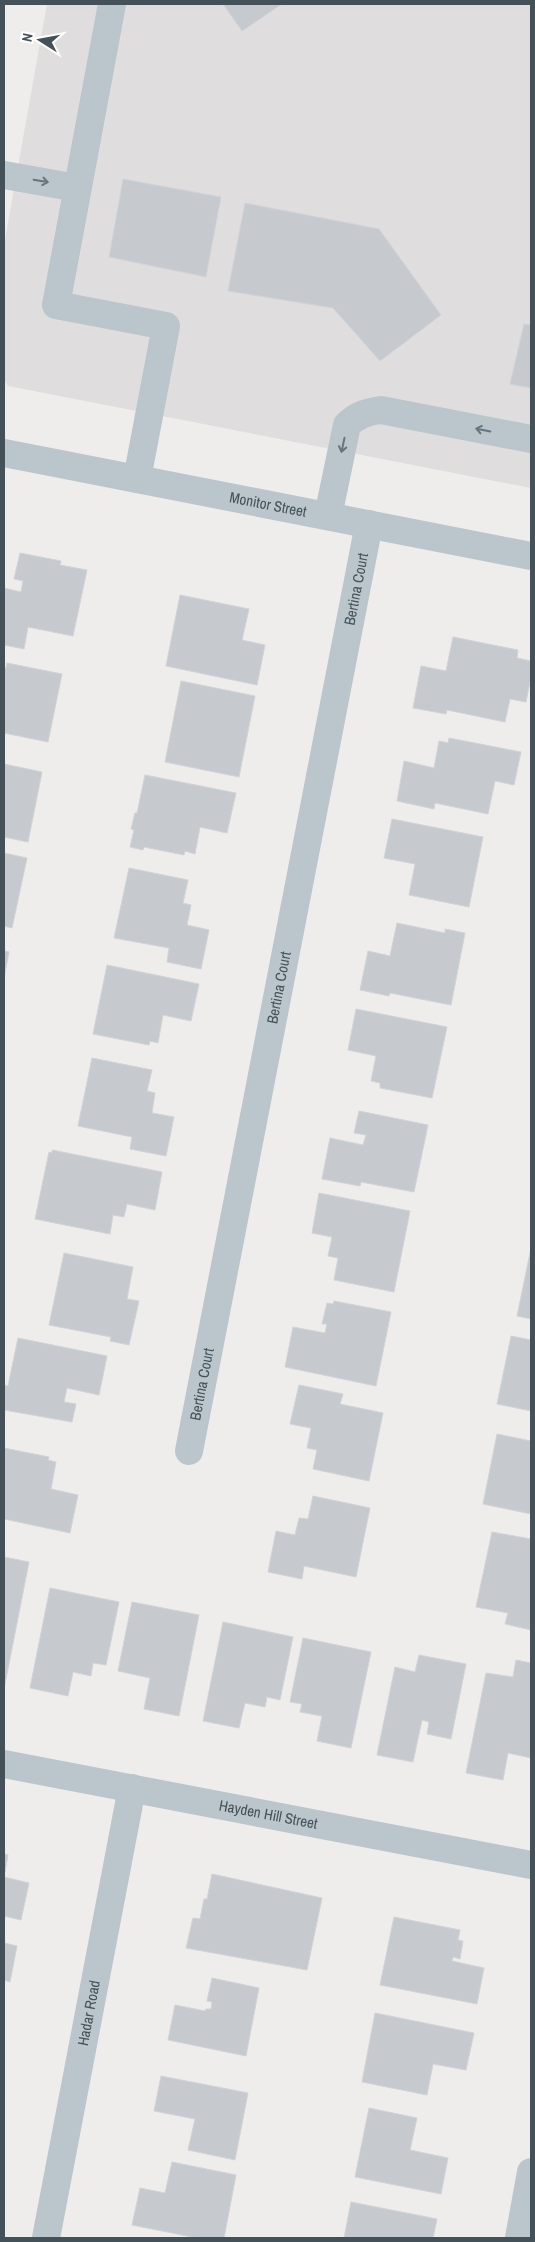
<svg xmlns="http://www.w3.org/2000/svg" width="535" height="2242" font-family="'Archivo Narrow',sans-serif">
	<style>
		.education { fill: #e0ddde }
		.building { fill: #c6cacf; stroke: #d0d3d8 }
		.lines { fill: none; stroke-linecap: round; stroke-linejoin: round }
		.minor { stroke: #bac5cc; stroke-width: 28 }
		.oneway { stroke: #68747c }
		.labels { text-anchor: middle; stroke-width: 4; stroke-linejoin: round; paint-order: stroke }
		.street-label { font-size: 15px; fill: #455159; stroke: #fff }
	</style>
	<rect width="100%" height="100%" fill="#efecec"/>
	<polygon class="education" points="47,4 531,4 531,488 8,386 4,379 4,245"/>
	<g class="building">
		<polygon points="223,4 282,4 242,31"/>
		<polygon points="123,179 221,197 206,277 109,257"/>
		<polygon points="245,203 379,229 441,315 380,361 333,308 228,291"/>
		<polygon points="524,324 531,325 531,388 510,384"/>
		<polygon points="20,553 61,561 60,565 87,570 73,636 28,627 24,649 4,645 4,588 21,592 23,581 14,579"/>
		<polygon points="180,595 249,609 242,640 265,645 257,685 166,666"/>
		<polygon points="453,637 518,650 517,658 531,661 531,677 526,702 510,699 505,722 447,710 446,714 413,708 421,666 446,671"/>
		<polygon points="7,663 62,674 48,742 4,733 4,668 6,668"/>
		<polygon points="181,681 255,696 239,777 165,762"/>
		<polygon points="449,738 521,752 514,785 495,781 488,814 435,803 434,809 397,801 404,761 434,768 439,741 448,743"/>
		<polygon points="4,764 42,772 28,842 4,837"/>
		<polygon points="145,775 236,793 227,833 200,827 195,854 185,851 184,855 144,847 143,850 130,847 134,830 131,829 135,813 137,813"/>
		<polygon points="392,819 483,837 469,907 409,895 415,864 384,858"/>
		<polygon points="4,853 27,858 12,928 4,926"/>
		<polygon points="129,868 188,880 183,903 191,905 187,925 209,930 201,969 167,962 169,948 114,938"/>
		<polygon points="397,923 445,933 445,929 465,933 451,1005 390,993 389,996 360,990 368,951 390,956"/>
		<polygon points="4,951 9,952 4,978"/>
		<polygon points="107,965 199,984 191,1021 163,1015 158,1043 150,1041 149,1045 93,1034"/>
		<polygon points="356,1009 447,1027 432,1098 380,1088 380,1083 371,1081 376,1056 348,1050"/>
		<polygon points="92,1058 152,1070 147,1091 155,1093 152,1113 174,1117 166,1156 130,1149 132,1137 78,1126"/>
		<polygon points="359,1111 428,1125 414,1192 361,1182 360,1186 322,1179 330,1138 363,1145 366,1135 354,1133"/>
		<polygon points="52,1150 162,1172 155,1210 127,1204 124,1217 113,1215 110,1234 35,1219 49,1152 52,1153"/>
		<polygon points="319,1193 410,1211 394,1292 334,1280 338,1258 328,1256 332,1237 312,1233"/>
		<polygon points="531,1248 531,1319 517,1316"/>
		<polygon points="64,1253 133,1267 127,1299 139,1301 129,1345 110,1341 111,1337 49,1325"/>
		<polygon points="334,1301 391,1312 376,1386 285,1367 293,1327 325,1333 327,1324 322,1324 327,1303 333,1304"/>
		<polygon points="511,1336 531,1340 531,1411 497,1404"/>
		<polygon points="18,1338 107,1356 99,1395 67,1388 64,1402 76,1404 72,1422 4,1410 4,1385 8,1386"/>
		<polygon points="299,1385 343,1394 340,1404 383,1413 369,1481 313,1469 317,1450 307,1448 311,1428 290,1424"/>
		<polygon points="497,1434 531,1441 531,1514 483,1504"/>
		<polygon points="4,1448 49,1457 48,1460 56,1462 51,1489 78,1495 70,1533 4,1519"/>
		<polygon points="313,1496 370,1508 356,1577 304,1566 302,1579 268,1572 276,1531 295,1535 299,1518 308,1519"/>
		<polygon points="492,1532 531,1539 531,1630 505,1624 508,1613 476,1607"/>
		<polygon points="4,1557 29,1562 5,1684 4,1684"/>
		<polygon points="50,1588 119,1602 106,1665 93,1663 91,1676 73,1672 68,1696 30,1688"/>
		<polygon points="132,1602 199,1615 179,1716 144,1709 150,1678 118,1671"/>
		<polygon points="223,1622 293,1637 280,1700 267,1697 265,1707 245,1703 239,1728 203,1721"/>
		<polygon points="303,1638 371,1652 351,1748 317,1741 322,1716 300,1712 302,1704 290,1702"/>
		<polygon points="419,1655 466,1664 451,1739 427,1734 429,1722 422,1720 413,1762 377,1755 395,1667 415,1672"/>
		<polygon points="516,1660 531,1663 531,1758 508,1753 503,1780 466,1773 486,1673 513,1677"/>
		<polygon points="4,1854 8,1855 5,1872 4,1872"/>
		<polygon points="212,1874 322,1898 307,1970 186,1948 193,1918 200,1919 204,1899 207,1899"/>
		<polygon points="4,1877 29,1883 21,1920 4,1916"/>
		<polygon points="394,1917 460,1930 458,1940 463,1941 460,1959 453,1957 452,1961 484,1968 477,2004 380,1985"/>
		<polygon points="4,1943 17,1946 10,1982 4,1980"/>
		<polygon points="212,1978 259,1988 246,2056 168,2040 175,2005 205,2011 206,2009 211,2009 212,2002 207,2001"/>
		<polygon points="375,2013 474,2033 466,2070 433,2064 427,2095 362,2082"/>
		<polygon points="161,2076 248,2093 235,2160 188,2150 195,2119 154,2111"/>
		<polygon points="369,2108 417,2118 410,2150 448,2158 441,2194 355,2177"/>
		<polygon points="172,2162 236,2175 224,2238 197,2238 132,2225 140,2188 165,2193"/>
		<polygon points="351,2202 437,2219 433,2238 344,2238"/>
	</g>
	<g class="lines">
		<g class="minor">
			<polyline points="112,4 56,305 166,326 137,479"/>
			<polyline points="4,175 77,188"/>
			<path id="s1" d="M4,453l527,103"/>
			<path d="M328,516l19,-91c10,-10 20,-13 34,-15l150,29"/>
			<path id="s2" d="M189,1451l180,-927"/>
			<path id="s3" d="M4,1764l527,101"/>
			<path id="s4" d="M46,2238l86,-450"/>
			<polyline points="519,2238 531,2172"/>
		</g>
	</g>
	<defs><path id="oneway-shaft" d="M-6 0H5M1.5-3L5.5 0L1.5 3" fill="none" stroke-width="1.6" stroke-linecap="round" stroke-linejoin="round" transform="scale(1.25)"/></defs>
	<g class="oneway">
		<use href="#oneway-shaft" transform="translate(41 181) rotate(10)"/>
		<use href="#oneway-shaft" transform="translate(483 430) rotate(-169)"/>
		<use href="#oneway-shaft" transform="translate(343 445) rotate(102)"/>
	</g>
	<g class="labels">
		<g class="street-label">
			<text dy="5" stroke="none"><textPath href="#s1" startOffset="269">Monitor Street</textPath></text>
			<text dy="5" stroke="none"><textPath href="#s2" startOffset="878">Bertina Court</textPath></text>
			<text dy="5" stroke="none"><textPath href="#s2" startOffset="472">Bertina Court</textPath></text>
			<text dy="5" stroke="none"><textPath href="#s2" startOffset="68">Bertina Court</textPath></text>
			<text dy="5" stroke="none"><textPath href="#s3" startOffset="269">Hayden Hill Street</textPath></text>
			<text dy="5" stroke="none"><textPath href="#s4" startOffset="229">Hadar Road</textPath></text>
		</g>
	</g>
	<rect width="535" height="2242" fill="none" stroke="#455159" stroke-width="10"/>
	<g transform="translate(40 40) rotate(281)" stroke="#ffffff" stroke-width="4" paint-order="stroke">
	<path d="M0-4L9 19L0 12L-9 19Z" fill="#455159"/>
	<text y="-8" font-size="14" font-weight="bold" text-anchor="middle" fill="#455159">N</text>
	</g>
</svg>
